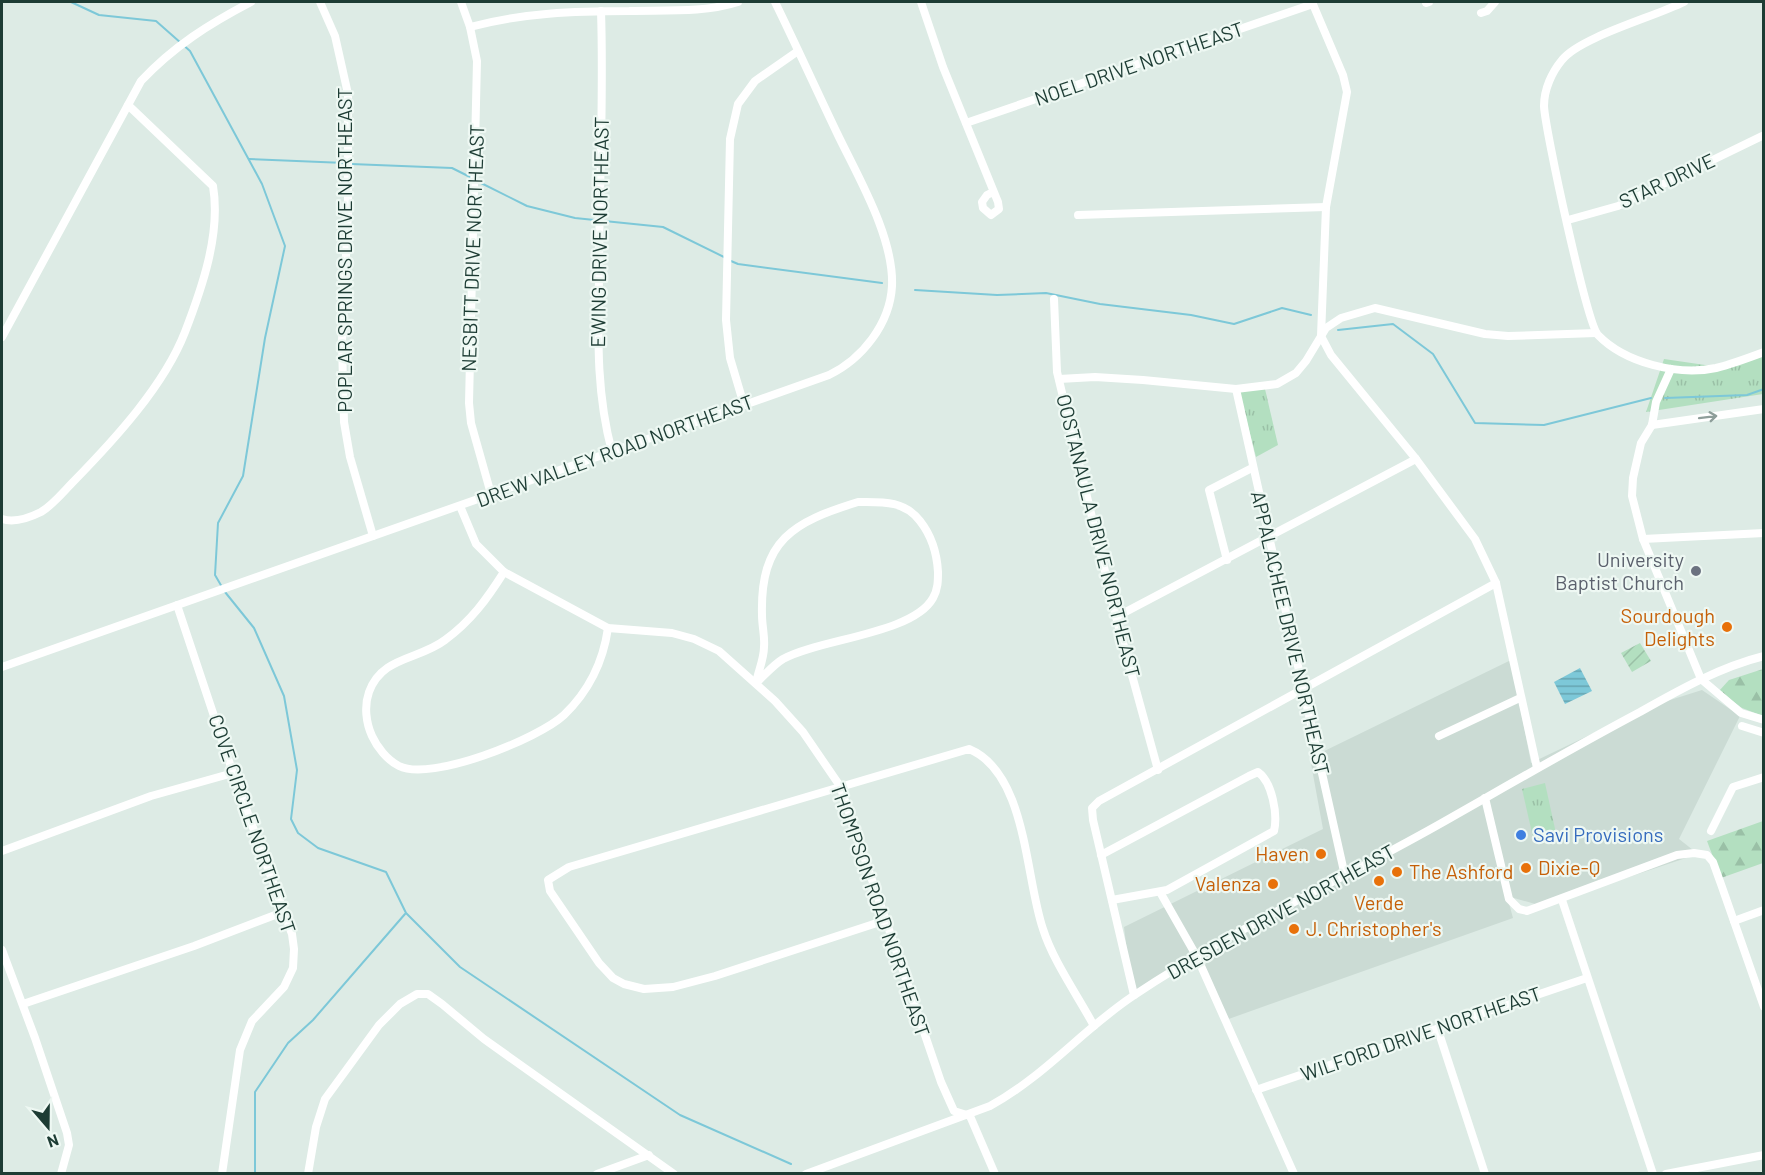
<svg xmlns="http://www.w3.org/2000/svg" width="1765" height="1175" font-family="Barlow,sans-serif">
	<style>
		.built { fill: #cbdbd4 }
		.forest { fill: url(#forest-firs) }
		.park { fill: url(#park-tufts) }
		.garden { fill: url(#garden-furrows) }
		.water { fill: url(#water-rules) }
		.lines { fill: none; stroke-linecap: round; stroke-linejoin: round }
		.stream { stroke: #7dc8d8; stroke-width: 2 }
		.minor { stroke: #fff; stroke-width: 8 }
		.oneway { stroke: #8e9e9a }
		.worship-dot { fill: #6b7280; stroke: #eef8f3; stroke-width: 2 }
		.food-dot { fill: #e8710a; stroke: #eef8f3; stroke-width: 2 }
		.shop-dot { fill: #3f7fe0; stroke: #eef8f3; stroke-width: 2 }
		.labels { text-anchor: middle; stroke-width: 4.5; stroke-linejoin: round; paint-order: stroke }
		.street-label { font-size: 20px; fill: #1d3c34; stroke: #eef8f3 }
		.worship-label { font-size: 20px; fill: #5b616d; stroke: #eef8f3; text-anchor: end }
		.food-label { font-size: 20px; fill: #c56008; stroke: #eef8f3; text-anchor: end }
		.shop-label { font-size: 20px; fill: #366cbe; stroke: #eef8f3; text-anchor: start }
	</style>
	<defs>
		<pattern id="forest-firs" width="22" height="20" patternUnits="userSpaceOnUse" patternTransform="scale(1.5)"><rect width="22" height="20" fill="#b3dfc0"/><path d="M5 1l3.5 6h-7zM16 11l3.5 6h-7z" fill="#9ac0a6"/></pattern>
		<pattern id="park-tufts" width="24" height="20" patternUnits="userSpaceOnUse" patternTransform="scale(1.5)"><rect width="24" height="20" fill="#b3dfc0"/><path d="M3 7l-1-3M5 7V3M7 7l1-3M15 17l-1-3M17 17v-4M19 17l1-3" fill="none" stroke="#9ac0a6"/></pattern>
		<pattern id="garden-furrows" width="10" height="10" patternUnits="userSpaceOnUse" patternTransform="scale(1.5)"><rect width="10" height="10" fill="#b3dfc0"/><path d="M-1 1l2-2M0 10L10 0M9 11l2-2" fill="none" stroke="#9ac0a6"/></pattern>
		<pattern id="water-rules" width="6" height="5" patternUnits="userSpaceOnUse" patternTransform="scale(1.5)"><rect width="6" height="5" fill="#7dc8d8"/><path d="M0 2.5h6" fill="none" stroke="#66a4b0"/></pattern>
	</defs>
	<rect width="100%" height="100%" fill="#ddebe5"/>
	<polygon class="built" points="1511,660 1531,763 1648,707 1702,690 1740,716 1679,839 1698,854 1542,906 1507,896 1513,918 1223,1021 1197,957 1132,994 1124,927 1323,829 1310,758"/>
	<g class="forest">
		<polygon points="1763,669 1763,716 1742,708 1719,691 1729,680"/>
		<polygon points="1763,821 1763,863 1721,878 1707,841"/>
	</g>
	<g class="park">
		<polygon points="1763,350 1763,394 1646,412 1664,359 1712,366"/>
		<polygon points="1265,389 1278,445 1256,457 1239,391"/>
		<polygon points="1545,783 1557,838 1534,842 1522,789"/>
	</g>
	<polygon class="garden" points="1640,643 1651,661 1632,672 1621,653"/>
	<polygon class="water" points="1580,668 1592,691 1565,704 1554,682"/>
	<g class="lines">
		<g class="stream">
			<polyline points="71,2 99,15 156,21 190,51 262,184 285,246 265,338 243,476 218,523 215,575 222,587"/>
			<polyline points="249,159 345,163"/>
			<polyline points="351,164 452,168 472,178"/>
			<polyline points="477,181 527,206 575,218 663,227 726,258"/>
			<polyline points="731,261 738,264 882,283"/>
			<polyline points="915,290 997,295 1046,293 1100,304 1191,315 1234,324 1282,308 1311,315"/>
			<polyline points="1338,330 1393,324 1433,354 1475,423 1544,425 1651,398"/>
			<polyline points="1665,398 1747,395 1764,389"/>
			<polyline points="225,592 254,628 284,696 297,770 291,819 298,833 318,848 386,872 406,913 460,967 680,1115 791,1164"/>
			<polyline points="255,1174 255,1092 288,1043 313,1020 405,914"/>
		</g>
		<g class="minor">
			<polyline points="320,2 335,36 348,94 348,212 342,342 344,422 350,457 373,536"/>
			<polyline points="461,2 470,27 477,61 469,403 471,423 491,494"/>
			<polyline points="921,2 943,67 998,202 999,209 991,215 983,208 982,202 987,195 993,192"/>
			<polyline points="1312,2 1343,75 1347,92 1326,207 1321,336 1331,355 1416,459 1475,539 1496,583 1537,768"/>
			<path d="M1684,2c-30,15 -104,35 -122,58 -10,12 -18,29 -18,46 1,24 43,217 54,229 27,28 80,41 118,33 16,-4 32,-10 48,-16"/>
			<polyline points="1426,3 1429,2"/>
			<path d="M601,11c3,88 -2,176 -2,265 -1,61 -3,116 13,176"/>
			<polyline points="1481,13 1487,11 1495,2"/>
			<path d="M470,27c51,-14 106,-16 159,-16 36,-1 75,2 109,-9"/>
			<polyline points="966,123 1313,4"/>
			<polyline points="1078,215 1326,207"/>
			<polyline points="1568,220 1618,206 1764,135"/>
			<polyline points="1054,299 1057,372 1116,617 1158,770"/>
			<path d="M2,337l139,-256c33,-35 68,-57 110,-79"/>
			<polyline points="1671,369 1656,402 1652,425 1641,443 1633,478 1632,496 1643,539 1701,679 1741,713 1764,720"/>
			<polyline points="1059,379 1095,377 1143,380 1236,389 1277,384 1296,373 1306,361 1326,328 1341,318 1375,308 1485,334 1508,336 1596,333"/>
			<polyline points="1236,389 1345,876"/>
			<polyline points="744,405 730,358 726,320 730,139 738,104 755,81 798,51"/>
			<polyline points="1652,425 1764,409"/>
			<path d="M858,502c23,0 46,-2 62,19 11,14 17,33 18,51 0,9 0,17 -5,26 -20,36 -114,41 -150,61 -10,6 -19,17 -27,24 2,-11 8,-24 8,-36 1,-10 -2,-21 -2,-32 -2,-75 31,-93 96,-113z"/>
			<polyline points="460,506 476,544 504,572 608,628 672,633 694,639 719,651 775,701 803,732 840,786 941,1082 954,1111 970,1116"/>
			<path d="M2,519c12,4 27,-1 39,-7 12,-7 23,-21 33,-31 40,-41 90,-95 111,-149 17,-44 36,-98 28,-146l-85,-81"/>
			<polyline points="1643,539 1764,533"/>
			<polyline points="1227,560 1209,490 1252,468"/>
			<path d="M504,572c-17,27 -33,49 -59,68 -26,20 -63,16 -76,52 -5,14 -3,31 3,44 5,11 15,24 27,30 32,16 139,-27 165,-51 25,-24 39,-52 44,-87"/>
			<polyline points="177,605 233,773 292,934 294,949 293,968 284,987 252,1021 240,1050 222,1174"/>
			<polyline points="1116,617 1416,459"/>
			<path d="M2,667l827,-292c33,-16 61,-51 63,-89 2,-49 -34,-109 -55,-153 -21,-44 -41,-88 -62,-131"/>
			<polyline points="1742,726 1764,733"/>
			<polyline points="1439,736 1520,698"/>
			<polyline points="1485,798 1509,899 1519,909 1527,911 1677,855 1694,853 1707,855 1713,862 1722,887 1764,1007"/>
			<polyline points="1711,831 1733,787 1764,777"/>
			<polyline points="2,851 151,796 233,773"/>
			<path d="M1101,855l148,-79 9,-4c14,10 20,42 16,59l-107,59 -55,10"/>
			<polyline points="1160,892 1197,957 1294,1174"/>
			<polyline points="1562,900 1653,1174"/>
			<path d="M886,920l-171,56 -42,11 -29,2 -20,-5 -11,-6 -14,-15 -49,-72 -2,-11 21,-13 400,-118c58,24 56,128 74,180 10,32 35,67 51,97"/>
			<polyline points="1734,921 1764,910"/>
			<polyline points="2,950 35,1038 67,1133 69,1145 61,1174"/>
			<polyline points="1134,995 1093,820 1092,808 1099,801 1496,583"/>
			<polyline points="23,1004 194,946 283,912"/>
			<polyline points="1438,1030 1485,1174"/>
			<polyline points="1256,1090 1587,978"/>
			<polyline points="970,1116 995,1174"/>
			<polyline points="308,1174 316,1127 325,1099 379,1025 400,1004 417,994 428,994 442,1004 484,1039 674,1174"/>
			<polyline points="597,1174 649,1155"/>
			<path d="M806,1174l184,-68c56,-31 92,-76 143,-110 97,-65 204,-114 305,-171 67,-38 134,-77 202,-113 39,-22 80,-45 124,-56"/>
			<polyline points="1666,1174 1764,1155"/>
		</g>
	</g>
	<defs><path id="oneway-shaft" d="M-6 0H5M1.5-3L5.5 0L1.5 3" fill="none" stroke-width="1.6" stroke-linecap="round" stroke-linejoin="round" transform="scale(1.5)"/></defs>
	<use class="oneway" href="#oneway-shaft" transform="translate(1708 417) rotate(-7)"/>
	<circle class="worship-dot" cx="1696" cy="571" r="6"/>
	<g class="food-dot">
		<circle cx="1727" cy="627" r="6"/>
		<circle cx="1321" cy="854" r="6"/>
		<circle cx="1526" cy="868" r="6"/>
		<circle cx="1397" cy="872" r="6"/>
		<circle cx="1379" cy="881" r="6"/>
		<circle cx="1273" cy="884" r="6"/>
		<circle cx="1294" cy="929" r="6"/>
	</g>
	<circle class="shop-dot" cx="1521" cy="835" r="6"/>
	<g class="labels">
		<g class="street-label">
			<text transform="translate(1139 64) rotate(-19)" y="7">NOEL DRIVE NORTHEAST</text>
			<text transform="translate(1667 181) rotate(-25)" y="7">STAR DRIVE</text>
			<text transform="translate(600 232) rotate(-89)" y="7">EWING DRIVE NORTHEAST</text>
			<text transform="translate(473 248) rotate(-88)" y="7">NESBITT DRIVE NORTHEAST</text>
			<text transform="translate(345 250) rotate(-90)" y="7">POPLAR SPRINGS DRIVE NORTHEAST</text>
			<text transform="translate(615 451) rotate(-20)" y="7">DREW VALLEY ROAD NORTHEAST</text>
			<text transform="translate(1098 536) rotate(76)" y="7">OOSTANAULA DRIVE NORTHEAST</text>
			<text transform="translate(1290 633) rotate(77)" y="7">APPALACHEE DRIVE NORTHEAST</text>
			<text transform="translate(252 824) rotate(71)" y="7">COVE CIRCLE NORTHEAST</text>
			<text transform="translate(880 910) rotate(71)" y="7">THOMPSON ROAD NORTHEAST</text>
			<text transform="translate(1281 912) rotate(-29)" y="7">DRESDEN DRIVE NORTHEAST</text>
			<text transform="translate(1421 1034) rotate(-19)" y="7">WILFORD DRIVE NORTHEAST</text>
		</g>
		<g class="worship-label">
			<text x="1684" y="567">University<tspan x="1684" dy="23">Baptist Church</tspan></text>
		</g>
		<g class="food-label">
			<text x="1715" y="623">Sourdough<tspan x="1715" dy="23">Delights</tspan></text>
			<text x="1309" y="861">Haven</text>
			<text x="1538" y="875" text-anchor="start">Dixie-Q</text>
			<text x="1409" y="879" text-anchor="start">The Ashford</text>
			<text x="1261" y="891">Valenza</text>
			<text x="1379" y="910" text-anchor="middle">Verde</text>
			<text x="1306" y="936" text-anchor="start">J. Christopher's</text>
		</g>
		<g class="shop-label">
			<text x="1533" y="842">Savi Provisions</text>
		</g>
	</g>
	<rect width="1765" height="1175" fill="none" stroke="#1d3c34" stroke-width="6"/>
	<g transform="translate(48 1127) rotate(160)" stroke="#eef8f3" stroke-width="4.5" paint-order="stroke">
	<path d="M0-4.5L10 22L0 15L-10 22Z" fill="#1d3c34"/>
	<text y="-9" font-size="16" font-weight="bold" text-anchor="middle" fill="#1d3c34">N</text>
	</g>
</svg>
